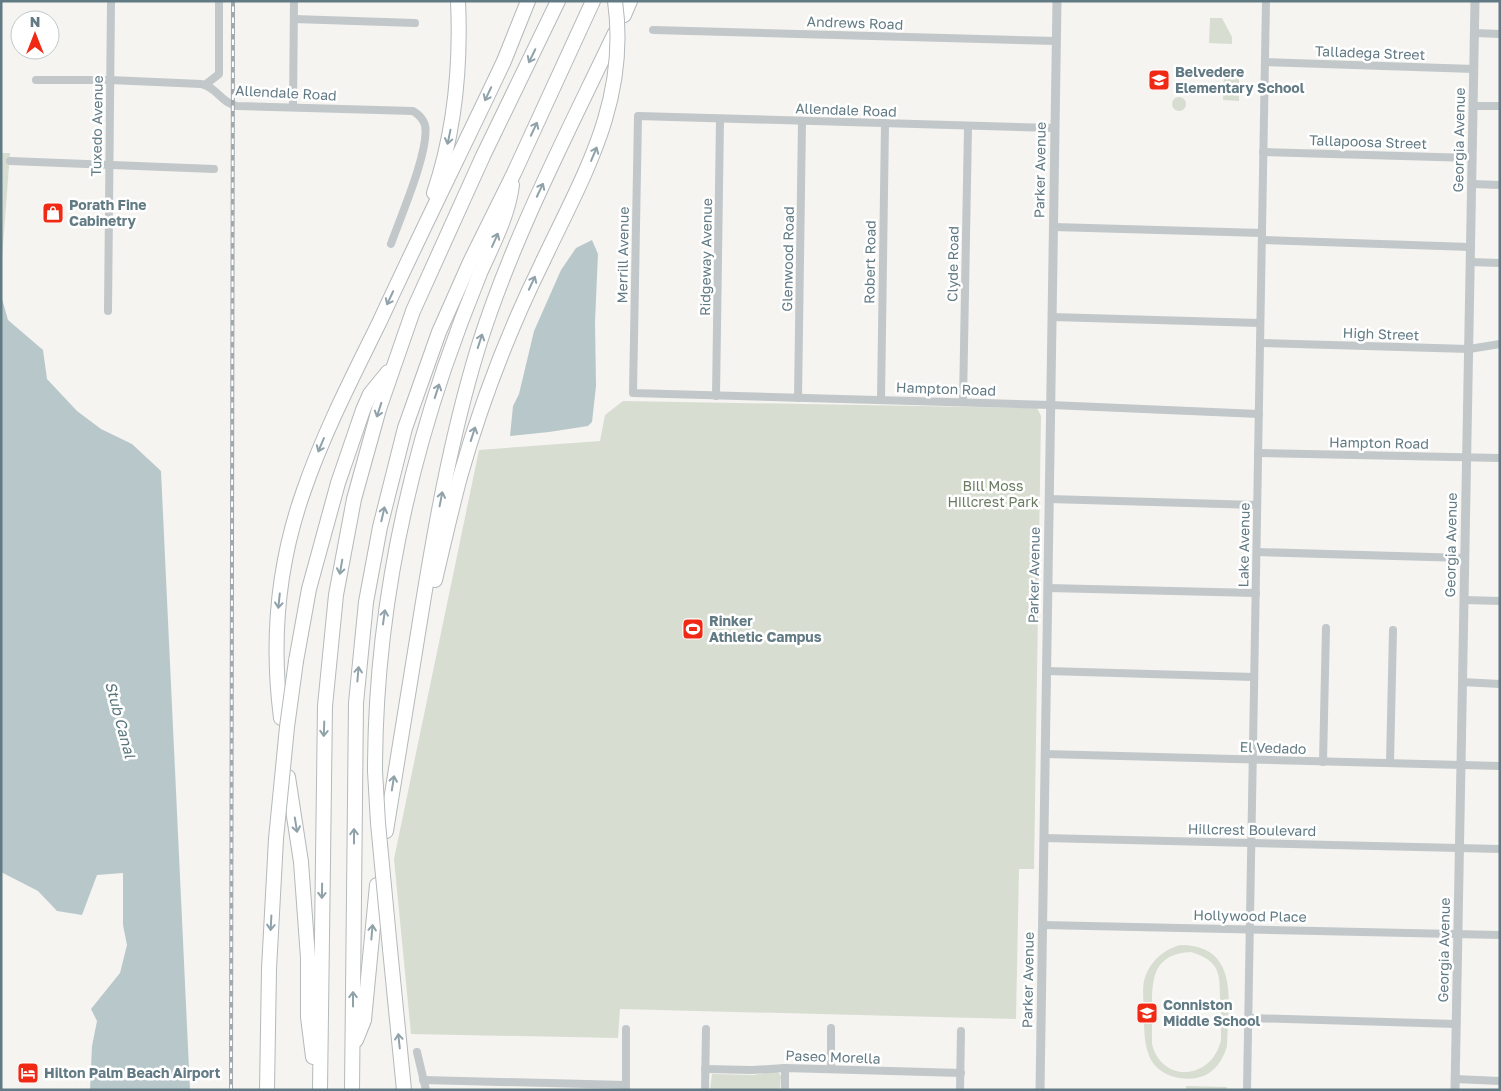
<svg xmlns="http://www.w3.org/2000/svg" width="1501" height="1091" font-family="'Golos Text',sans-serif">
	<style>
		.green { fill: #d7ddd1; fill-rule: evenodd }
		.water { fill: #b8c8ca }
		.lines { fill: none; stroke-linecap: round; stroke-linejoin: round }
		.motorway-casing { stroke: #b4b9bb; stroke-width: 16 }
		.minor { stroke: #c2c7c9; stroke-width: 8 }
		.tertiary { stroke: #c2c7c9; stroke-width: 9 }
		.motorway { stroke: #fff; stroke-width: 14 }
		.rail-casing { stroke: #a0a9ad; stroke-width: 4 }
		.rail { stroke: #fff; stroke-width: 2; stroke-dasharray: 5.5; stroke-linecap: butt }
		.motorway-bridge-casing { stroke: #b4b9bb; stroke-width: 16; stroke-linecap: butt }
		.motorway-bridge { stroke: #fff; stroke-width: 14 }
		.oneway { stroke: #90a2a9 }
		.labels { text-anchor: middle; stroke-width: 5; stroke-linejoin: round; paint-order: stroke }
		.street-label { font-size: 14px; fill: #617a84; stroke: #fff }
		.poi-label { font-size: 14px; font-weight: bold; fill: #617a84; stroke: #fff; text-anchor: start }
		.park-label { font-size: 14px; fill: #6a7b61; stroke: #fff }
		.water-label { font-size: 15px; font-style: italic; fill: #58767b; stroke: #fff }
	</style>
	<rect width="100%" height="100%" fill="#f5f4f0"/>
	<g class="green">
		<polygon points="1210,18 1222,18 1232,37 1232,44 1209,43"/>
		<polygon points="1224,73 1239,74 1239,101 1223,100"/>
		<circle cx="1179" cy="104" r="7"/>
		<polygon points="1,153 10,153 1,272"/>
		<polygon points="623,401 1037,408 1041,416 1034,869 1019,869 1016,1019 620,1009 618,1038 411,1034 394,859 479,450 600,441 605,415"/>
		<path d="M1180,945c61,0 48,59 47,101 -7,24 -23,36 -48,32 -12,-2 -22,-8 -28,-18 -7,-14 -7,-30 -7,-45 0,-11 -2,-24 0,-34 5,-19 19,-31 36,-36zM1191,952c29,9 29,21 29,48 1,14 1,27 1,40 -9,40 -59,44 -69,4 0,-13 0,-27 0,-40 0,-30 4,-50 39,-52z"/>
		<polygon points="776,1071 778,1072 781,1076 780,1090 710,1090 712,1074 754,1075"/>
		<polygon points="1186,1086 1227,1087 1227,1090 1186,1090"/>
	</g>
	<g class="water">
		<polygon points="592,240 598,254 595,322 596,386 592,422 588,426 549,432 510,436 513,406 519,394 534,331 561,270 576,248"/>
		<polygon points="1,295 8,320 43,350 47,379 77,411 101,429 132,444 161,471 190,1090 90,1090 92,1046 97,1021 91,1009 120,973 127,945 123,925 123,873 97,875 82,915 57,911 38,891 1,872"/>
	</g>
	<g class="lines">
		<g class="motorway-casing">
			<g id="motorway">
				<polyline points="624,15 630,1"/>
				<path d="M434,193c21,-62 27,-127 24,-192"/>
				<path d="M435,580c8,-34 16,-69 25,-103 21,-74 49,-147 83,-216"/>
				<polyline points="296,661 309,589 338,483 363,410 370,394 388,372"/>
				<path d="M281,718c-10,-77 -3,-155 23,-228 20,-58 49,-114 76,-169 40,-87 83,-173 124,-260l24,-60"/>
				<path d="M375,771c0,-138 25,-272 69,-402 11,-32 23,-64 36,-96 13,-29 28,-57 32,-88"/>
				<polyline points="288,777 301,862 308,958 308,1017 313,1057"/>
				<path d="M386,831c11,-68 22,-136 33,-204 15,-94 31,-187 59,-279 34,-109 88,-212 137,-315"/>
				<polyline points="390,949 404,1090"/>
				<polyline points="356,1040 364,1020 377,885"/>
				<polyline points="267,1090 269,969 276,839"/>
				<polyline points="320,1090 325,706 336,595 354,499 379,409 413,311 483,156 558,1"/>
				<polyline points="352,1090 356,703 366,602 380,527 405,428 439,332 470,262 514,173 593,1"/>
			</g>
		</g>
		<g class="minor">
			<polyline points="294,19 415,23"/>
			<polyline points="653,30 1056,41"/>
			<polyline points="1475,33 1500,34"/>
			<polyline points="1265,62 1474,69"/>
			<path d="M36,80h74l91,4c15,2 21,20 36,22l176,5c5,3 10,8 12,14 5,25 -25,93 -34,119"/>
			<polyline points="205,85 219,74 219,1"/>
			<polyline points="1473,106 1500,106"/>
			<polyline points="293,107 294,1"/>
			<polyline points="1055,128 638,116 633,393 1051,405 1259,414"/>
			<polyline points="1263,152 1472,158"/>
			<polyline points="10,161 214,169"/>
			<polyline points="1472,184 1500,185"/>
			<polyline points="1054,227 1262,233"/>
			<polyline points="1262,240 1470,247"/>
			<polyline points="1470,262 1500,263"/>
			<polyline points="108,311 111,1"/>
			<polyline points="1052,317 1260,323"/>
			<polyline points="1260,343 1469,349 1500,344"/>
			<polyline points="716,396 720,119"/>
			<polyline points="798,398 802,122"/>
			<polyline points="881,400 885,124"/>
			<polyline points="963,402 968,127"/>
			<polyline points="1258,453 1500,458"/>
			<polyline points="1049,499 1257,505"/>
			<polyline points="1257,552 1465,558"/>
			<polyline points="1048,588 1256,593"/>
			<polyline points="1464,600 1500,601"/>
			<polyline points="1047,671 1254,677"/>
			<polyline points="1462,682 1500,684"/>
			<polyline points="1045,754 1500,766"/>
			<polyline points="1323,762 1326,628"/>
			<polyline points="1390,763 1393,630"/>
			<polyline points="1044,838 1500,849"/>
			<polyline points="1043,925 1500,935"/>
			<polyline points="1249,1018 1456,1024"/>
			<polyline points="417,1052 426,1090"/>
			<polyline points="705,1069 752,1070 785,1068 961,1073"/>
			<polyline points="831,1069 831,1028"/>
			<polyline points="1455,1079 1500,1081"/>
			<polyline points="423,1080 626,1085"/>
			<polyline points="626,1089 626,1029"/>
			<polyline points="705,1090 706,1029"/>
			<polyline points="785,1090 785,1068"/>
			<polyline points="960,1090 961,1031"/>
			<polyline points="1247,1090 1266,1"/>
		</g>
		<g class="tertiary">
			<polyline points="1040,1090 1057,1"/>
			<polyline points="1455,1090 1475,1"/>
		</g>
		<use href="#motorway" class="motorway"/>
		<g class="rail-casing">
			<polyline id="rail" points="231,1090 233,1"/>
		</g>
		<use href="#rail" class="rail"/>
		<g class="motorway-bridge-casing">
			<g id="motorway-bridge">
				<path d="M543,261c41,-87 86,-160 72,-260"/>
				<polyline points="375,771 378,823 390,949"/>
				<polyline points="276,839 287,727 296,661"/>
			</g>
		</g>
		<use href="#motorway-bridge" class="motorway-bridge"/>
	</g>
	<defs><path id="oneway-shaft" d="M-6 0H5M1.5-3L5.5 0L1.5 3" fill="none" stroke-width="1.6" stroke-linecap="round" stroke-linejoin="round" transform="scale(1.25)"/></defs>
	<g class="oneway">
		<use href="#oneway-shaft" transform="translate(532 56) rotate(116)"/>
		<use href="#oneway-shaft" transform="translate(488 94) rotate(115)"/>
		<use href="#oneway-shaft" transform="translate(534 129) rotate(-65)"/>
		<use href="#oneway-shaft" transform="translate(449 137) rotate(102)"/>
		<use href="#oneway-shaft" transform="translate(594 154) rotate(-67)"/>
		<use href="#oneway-shaft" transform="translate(540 190) rotate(-65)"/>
		<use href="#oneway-shaft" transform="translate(495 240) rotate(-66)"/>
		<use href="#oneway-shaft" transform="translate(532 283) rotate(-65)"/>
		<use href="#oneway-shaft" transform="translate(390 298) rotate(115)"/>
		<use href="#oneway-shaft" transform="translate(480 341) rotate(-72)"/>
		<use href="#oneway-shaft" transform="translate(437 391) rotate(-72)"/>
		<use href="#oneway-shaft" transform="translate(379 410) rotate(108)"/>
		<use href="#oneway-shaft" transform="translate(473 434) rotate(-72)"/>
		<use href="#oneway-shaft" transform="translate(321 445) rotate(113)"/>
		<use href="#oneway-shaft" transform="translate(441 499) rotate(-79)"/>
		<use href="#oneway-shaft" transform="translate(383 514) rotate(-77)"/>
		<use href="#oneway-shaft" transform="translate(341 567) rotate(100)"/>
		<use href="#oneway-shaft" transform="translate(279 601) rotate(96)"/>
		<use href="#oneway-shaft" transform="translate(384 617) rotate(-82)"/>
		<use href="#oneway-shaft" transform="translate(358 674) rotate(-85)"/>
		<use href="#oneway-shaft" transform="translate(324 729) rotate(92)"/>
		<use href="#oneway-shaft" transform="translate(393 783) rotate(-81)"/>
		<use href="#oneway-shaft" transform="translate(296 825) rotate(81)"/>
		<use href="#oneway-shaft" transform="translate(354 836) rotate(-90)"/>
		<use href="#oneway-shaft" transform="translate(322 891) rotate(91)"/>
		<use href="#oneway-shaft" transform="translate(271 923) rotate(93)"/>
		<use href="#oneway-shaft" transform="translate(372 932) rotate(-85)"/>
		<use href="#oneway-shaft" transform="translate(353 999) rotate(-90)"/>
		<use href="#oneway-shaft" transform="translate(399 1041) rotate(-96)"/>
	</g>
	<defs>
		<g id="school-square" transform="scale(1.125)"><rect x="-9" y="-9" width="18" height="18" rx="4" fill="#f02915" stroke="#fff"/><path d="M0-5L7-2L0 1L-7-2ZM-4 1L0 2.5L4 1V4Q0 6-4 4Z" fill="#fff"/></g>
		<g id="shop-square" transform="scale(1.125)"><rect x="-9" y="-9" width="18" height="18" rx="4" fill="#f02915" stroke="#fff"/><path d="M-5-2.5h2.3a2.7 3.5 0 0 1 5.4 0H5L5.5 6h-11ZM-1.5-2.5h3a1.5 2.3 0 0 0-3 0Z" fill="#fff"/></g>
		<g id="stadium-square" transform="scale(1.125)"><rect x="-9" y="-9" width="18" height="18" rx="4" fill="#f02915" stroke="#fff"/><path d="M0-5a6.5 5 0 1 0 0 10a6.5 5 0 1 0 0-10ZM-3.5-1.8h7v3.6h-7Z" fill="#fff"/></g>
		<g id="hotel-square" transform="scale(1.125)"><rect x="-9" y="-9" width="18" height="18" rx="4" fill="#f02915" stroke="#fff"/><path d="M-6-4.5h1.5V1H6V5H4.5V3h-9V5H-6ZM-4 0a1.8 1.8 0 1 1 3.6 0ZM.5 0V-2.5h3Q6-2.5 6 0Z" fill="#fff"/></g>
	</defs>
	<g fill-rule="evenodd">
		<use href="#school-square" x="1159" y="80"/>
		<use href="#shop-square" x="53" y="213"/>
		<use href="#stadium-square" x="693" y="629"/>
		<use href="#school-square" x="1147" y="1013"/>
		<use href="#hotel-square" x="28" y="1073"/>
	</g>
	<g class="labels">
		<g class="street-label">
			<text transform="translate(855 23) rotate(2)" y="5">Andrews Road</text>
			<text transform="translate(1370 53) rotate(2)" y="5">Talladega Street</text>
			<text transform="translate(286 93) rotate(3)" y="5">Allendale Road</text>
			<text transform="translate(846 110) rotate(2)" y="5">Allendale Road</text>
			<text transform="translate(97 126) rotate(-89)" y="5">Tuxedo Avenue</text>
			<text transform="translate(1459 140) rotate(-89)" y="5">Georgia Avenue</text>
			<text transform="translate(1368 142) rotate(2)" y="5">Tallapoosa Street</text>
			<text transform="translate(1040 170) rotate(-89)" y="5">Parker Avenue</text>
			<text transform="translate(623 255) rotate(-89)" y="5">Merrill Avenue</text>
			<text transform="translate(706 257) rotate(-89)" y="5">Ridgeway Avenue</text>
			<text transform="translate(788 259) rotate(-89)" y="5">Glenwood Road</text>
			<text transform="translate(870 262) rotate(-89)" y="5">Robert Road</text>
			<text transform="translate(953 264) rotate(-89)" y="5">Clyde Road</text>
			<text transform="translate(1381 334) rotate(2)" y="5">High Street</text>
			<text transform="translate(946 389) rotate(2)" y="5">Hampton Road</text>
			<text transform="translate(1379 443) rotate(1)" y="5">Hampton Road</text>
			<text transform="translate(1244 545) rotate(-89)" y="5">Lake Avenue</text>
			<text transform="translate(1451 545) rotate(-89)" y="5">Georgia Avenue</text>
			<text transform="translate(1034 575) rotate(-89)" y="5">Parker Avenue</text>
			<text transform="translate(1273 748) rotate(2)" y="5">El Vedado</text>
			<text transform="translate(1252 830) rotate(1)" y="5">Hillcrest Boulevard</text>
			<text transform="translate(1250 916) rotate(1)" y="5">Hollywood Place</text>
			<text transform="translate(1444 950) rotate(-89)" y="5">Georgia Avenue</text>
			<text transform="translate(1028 980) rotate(-89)" y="5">Parker Avenue</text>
			<text transform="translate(833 1057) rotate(2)" y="5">Paseo Morella</text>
		</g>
		<g class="poi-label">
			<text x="1175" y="77">Belvedere<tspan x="1175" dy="16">Elementary School</tspan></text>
			<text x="69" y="210">Porath Fine<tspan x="69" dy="16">Cabinetry</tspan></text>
			<text x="709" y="626">Rinker<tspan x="709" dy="16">Athletic Campus</tspan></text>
			<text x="1163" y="1010">Conniston<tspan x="1163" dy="16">Middle School</tspan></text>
			<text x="44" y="1078">Hilton Palm Beach Airport</text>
		</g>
		<g class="park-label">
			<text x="993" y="491">Bill Moss<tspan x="993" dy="16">Hillcrest Park</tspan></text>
		</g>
		<g class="water-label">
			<text transform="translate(120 720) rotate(75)" y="5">Stub Canal</text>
		</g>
	</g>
	<rect width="1501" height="1091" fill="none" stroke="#617a84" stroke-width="5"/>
	<g transform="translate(35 35)"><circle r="24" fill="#ffffff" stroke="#c0cace"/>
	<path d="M0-4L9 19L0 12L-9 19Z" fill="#f02915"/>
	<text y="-8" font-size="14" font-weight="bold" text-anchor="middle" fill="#617a84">N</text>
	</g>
</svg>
